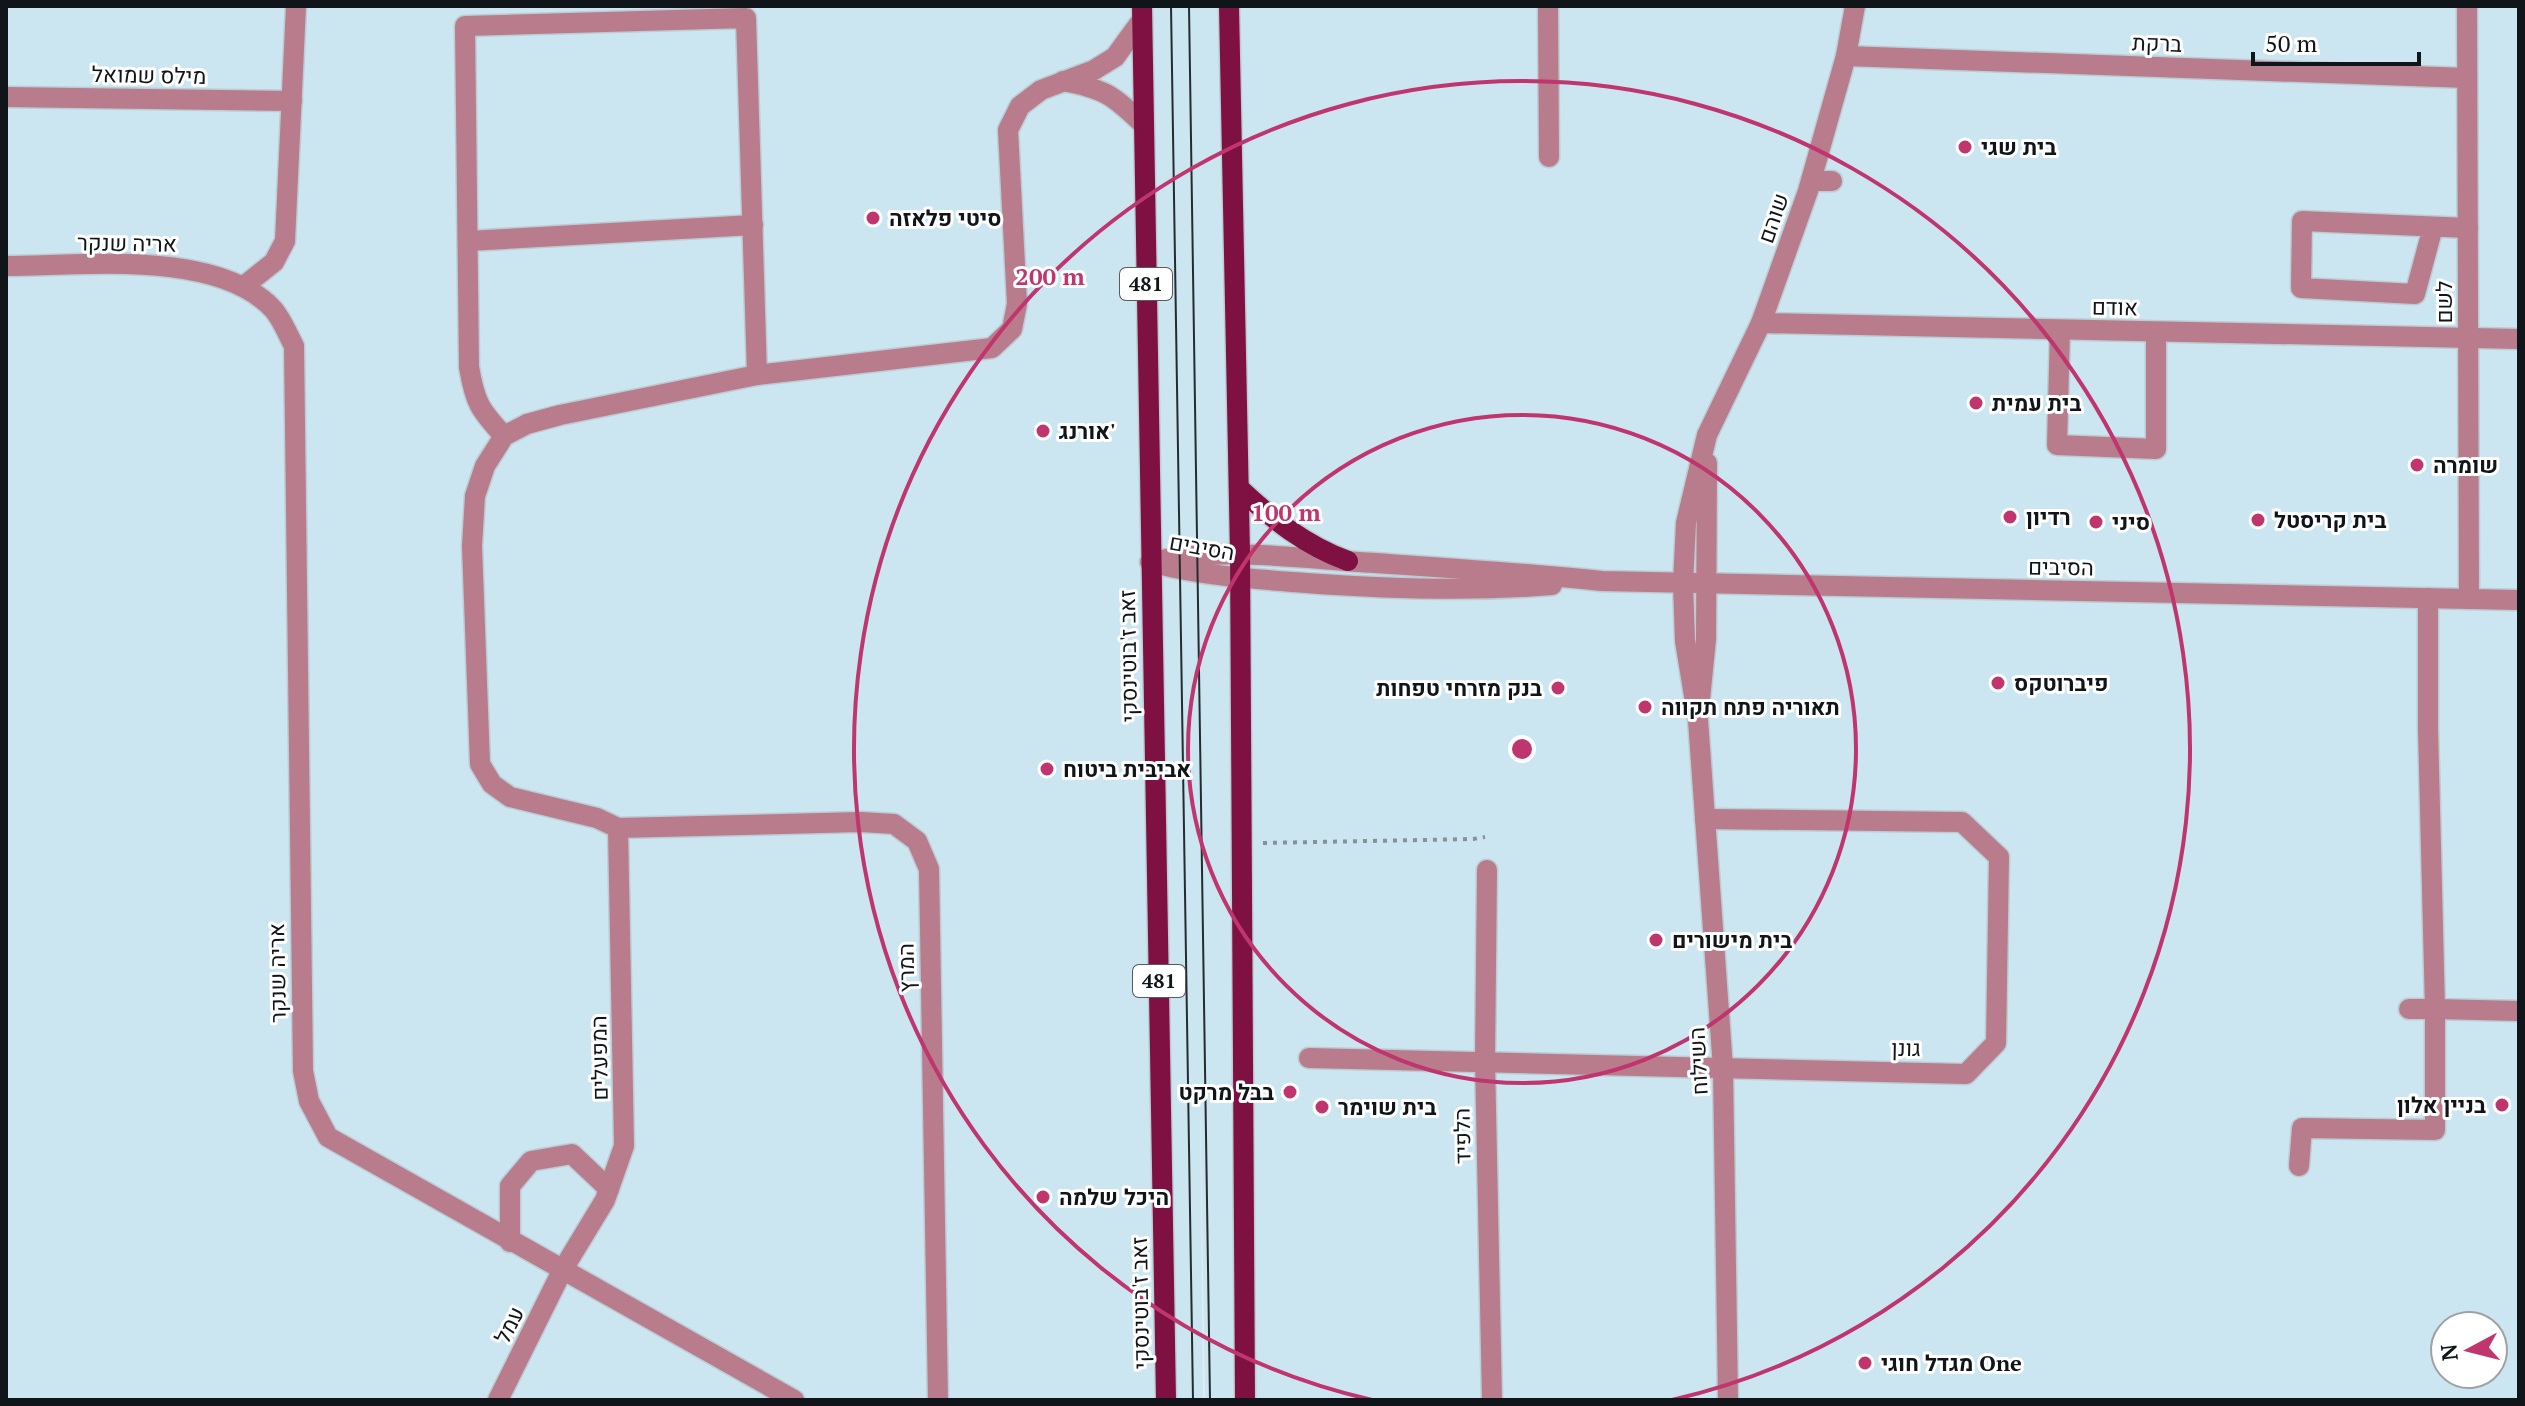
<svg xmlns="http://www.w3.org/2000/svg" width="2525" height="1406" font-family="'PT Serif',Heebo,serif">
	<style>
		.built { fill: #cbe5f1; fill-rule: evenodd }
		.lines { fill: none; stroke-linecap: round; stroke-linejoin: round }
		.minor-casing { stroke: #bcccd2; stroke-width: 23 }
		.major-casing { stroke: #bcccd2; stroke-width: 23 }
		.path { stroke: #859297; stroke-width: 4; stroke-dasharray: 4 6; stroke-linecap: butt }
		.minor { stroke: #b87c8d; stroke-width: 20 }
		.major { stroke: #7f1042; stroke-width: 20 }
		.tram { stroke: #242c2f; stroke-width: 2 }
		.ring { fill: none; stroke: #c0356d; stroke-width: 4 }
		.poi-dot { fill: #c0356d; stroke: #fff; stroke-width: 3 }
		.labels { text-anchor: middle; stroke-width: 6; stroke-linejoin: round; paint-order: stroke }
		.shield { fill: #fff; stroke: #575b5d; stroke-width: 2 }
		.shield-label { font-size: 20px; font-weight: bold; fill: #0f1518 }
		.street-label { font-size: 22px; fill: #0f1518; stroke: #fff }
		.poi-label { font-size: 22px; font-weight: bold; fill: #0f1518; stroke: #fff; text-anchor: start }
		.centre { fill: #c0356d; stroke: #fff; stroke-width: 4 }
		.ring-label { font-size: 24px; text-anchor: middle; font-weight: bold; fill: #c0356d; stroke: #fff; stroke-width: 6; stroke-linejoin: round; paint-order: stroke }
	</style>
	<rect width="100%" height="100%" fill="#ddeff6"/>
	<path class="built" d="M6,6h2513v1394h-1314l-5,-312 3,312h-1197zM2445,1326h48v48h-48z"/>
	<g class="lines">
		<g class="minor-casing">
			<g id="minor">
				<polyline points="1548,6 1549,157"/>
				<polyline points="2467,6 2469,599"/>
				<polyline points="1846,56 2467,78"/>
				<path d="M1063,81c42,8 50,14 81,44"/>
				<polyline points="6,97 292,101"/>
				<polyline points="1811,181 1832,181"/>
				<polyline points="2433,227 2415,294 2301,288 2302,221 2468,228"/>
				<polyline points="468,241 753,225"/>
				<path d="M6,266c76,0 211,-17 267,43 9,10 15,26 21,37l9,725 6,30 19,36 466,263"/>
				<polyline points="244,286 274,262 285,241 296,6"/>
				<polyline points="1761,323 2519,339"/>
				<polyline points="2060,330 2057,445 2156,449 2156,332"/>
				<path d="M504,436c-24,-26 -29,-33 -35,-69l-4,-341 281,-8 11,357"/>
				<path d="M1150,562c67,-14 128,-6 195,-1 86,6 171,11 257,20l917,19"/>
				<path d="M1154,563c50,13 101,16 152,20 82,6 164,9 246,2"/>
				<polyline points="2428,598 2428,728 2435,1009 2519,1011"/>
				<polyline points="1700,699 1706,639 1707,463"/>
				<polyline points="1487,870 1485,1061 1492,1400"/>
				<polyline points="1309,1058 1966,1074 1996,1043 1999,857 1962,822 1705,819"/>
				<polyline points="2299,1166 2302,1128 2435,1130 2435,1009 2409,1009"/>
				<polyline points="510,1242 510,1186 531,1161 572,1154 609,1189"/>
				<polyline points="498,1400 562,1271 605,1200 624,1146 618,828"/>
				<polyline points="938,1400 929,869 917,841 894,824 861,822 618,828 597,818 510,797 492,784 480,764 472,546 475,496 485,466 504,436 527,424 560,415 757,375 992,348 1012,329 1017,304 1008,130 1020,106 1041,90 1094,70 1115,57 1142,20"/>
				<polyline points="1728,1400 1723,1068 1698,720 1685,641 1683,583 1686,523 1707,435 1761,323 1808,191 1846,56 1855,6"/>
			</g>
		</g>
		<g class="major-casing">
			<g id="major">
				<polyline points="1142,6 1166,1400"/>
				<polyline points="1229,6 1240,553 1245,1400"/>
				<path d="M1239,488c33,31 67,58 109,73"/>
			</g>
		</g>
		<polyline class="path" points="1263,843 1473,839 1485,837"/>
		<use href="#minor" class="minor"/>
		<use href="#major" class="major"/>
		<g class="tram">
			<polyline points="1171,6 1193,1400"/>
			<polyline points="1189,6 1210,1400"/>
		</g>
	</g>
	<g class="ring">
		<circle cx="1522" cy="749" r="334"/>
		<path d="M1372 1400A668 668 0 1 1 1672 1400"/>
	</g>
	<g class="poi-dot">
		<circle cx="1965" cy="147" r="8"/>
		<circle cx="873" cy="218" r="8"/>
		<circle cx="1976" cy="403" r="8"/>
		<circle cx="1043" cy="431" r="8"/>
		<circle cx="2417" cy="465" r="8"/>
		<circle cx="2010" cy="517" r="8"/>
		<circle cx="2258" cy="520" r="8"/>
		<circle cx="2096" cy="522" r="8"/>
		<circle cx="1998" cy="683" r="8"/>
		<circle cx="1558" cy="688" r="8"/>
		<circle cx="1645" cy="707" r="8"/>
		<circle cx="1047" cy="769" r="8"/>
		<circle cx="1656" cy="940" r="8"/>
		<circle cx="1290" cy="1092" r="8"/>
		<circle cx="2502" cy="1105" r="8"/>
		<circle cx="1322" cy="1107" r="8"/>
		<circle cx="1043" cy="1197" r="8"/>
		<circle cx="1865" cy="1363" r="8"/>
	</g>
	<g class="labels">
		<g class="shield">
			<rect x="1120" y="268" width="52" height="32" rx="6"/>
			<rect x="1133" y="965" width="52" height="32" rx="6"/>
		</g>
		<g class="shield-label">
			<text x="1146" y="291">481</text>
			<text x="1159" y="988">481</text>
		</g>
		<g class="street-label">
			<text transform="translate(2157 43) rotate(2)" y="8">ברקת</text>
			<text transform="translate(149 75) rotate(1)" y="8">מילס שמואל</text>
			<text transform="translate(1773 218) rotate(-71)" y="8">שוהם</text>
			<text transform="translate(127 243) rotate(1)" y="8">אריה שנקר</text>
			<text transform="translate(2444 302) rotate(-90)" y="8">לשם</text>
			<text transform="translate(2115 307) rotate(1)" y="8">אודם</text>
			<text transform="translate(1202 547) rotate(10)" y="8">הסיבים</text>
			<text transform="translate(2061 567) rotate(1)" y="8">הסיבים</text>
			<text transform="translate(1128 656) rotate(-91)" y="8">זאב ז'בוטינסקי</text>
			<text transform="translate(906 968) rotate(-91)" y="8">המרץ</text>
			<text transform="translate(277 973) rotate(-91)" y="8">אריה שנקר</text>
			<text transform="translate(1906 1048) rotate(1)" y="8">גונן</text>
			<text transform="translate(599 1058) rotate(-91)" y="8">המפעלים</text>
			<text transform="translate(1698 1061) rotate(-93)" y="8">השילוח</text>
			<text transform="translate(1462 1136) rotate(-91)" y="8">הלפיד</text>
			<text transform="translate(1140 1303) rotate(-91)" y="8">זאב ז'בוטינסקי</text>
			<text transform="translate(509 1325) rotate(-63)" y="8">עמל</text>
		</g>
		<g class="poi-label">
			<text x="1981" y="155">בית שגי</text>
			<text x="889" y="226">סיטי פלאזה</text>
			<text x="1992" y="411">בית עמית</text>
			<text x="1059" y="439">אורנג'</text>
			<text x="2433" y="473">שומרה</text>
			<text x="2026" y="525">רדיון</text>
			<text x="2274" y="528">בית קריסטל</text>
			<text x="2112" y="530">סיני</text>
			<text x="2014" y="691">פיברוטקס</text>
			<text x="1542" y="696" text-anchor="end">בנק מזרחי טפחות</text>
			<text x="1661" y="715">תאוריה פתח תקווה</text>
			<text x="1063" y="777">אביבית ביטוח</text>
			<text x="1672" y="948">בית מישורים</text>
			<text x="1274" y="1100" text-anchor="end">בבל מרקט</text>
			<text x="2486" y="1113" text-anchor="end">בניין אלון</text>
			<text x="1338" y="1115">בית שוימר</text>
			<text x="1059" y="1205">היכל שלמה</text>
			<text x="1881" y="1371">מגדל חוגי One</text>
		</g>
	</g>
	<circle cx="1522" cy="749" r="12" class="centre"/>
	<g class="ring-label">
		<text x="1050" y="285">200 m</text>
		<text x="1286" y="521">100 m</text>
	</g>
	<rect width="2525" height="1406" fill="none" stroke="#0f1518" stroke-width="16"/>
	<g transform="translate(2469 1350) rotate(263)"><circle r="38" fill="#ffffff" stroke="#9fa1a3" stroke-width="2"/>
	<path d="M0-6L14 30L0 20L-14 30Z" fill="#c0356d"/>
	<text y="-12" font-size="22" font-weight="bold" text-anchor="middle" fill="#0f1518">N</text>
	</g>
	<path d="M2253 52v12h166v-12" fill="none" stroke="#0f1518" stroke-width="4"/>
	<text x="2265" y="52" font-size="24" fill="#0f1518" stroke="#ffffff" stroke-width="6" paint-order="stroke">50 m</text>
</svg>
